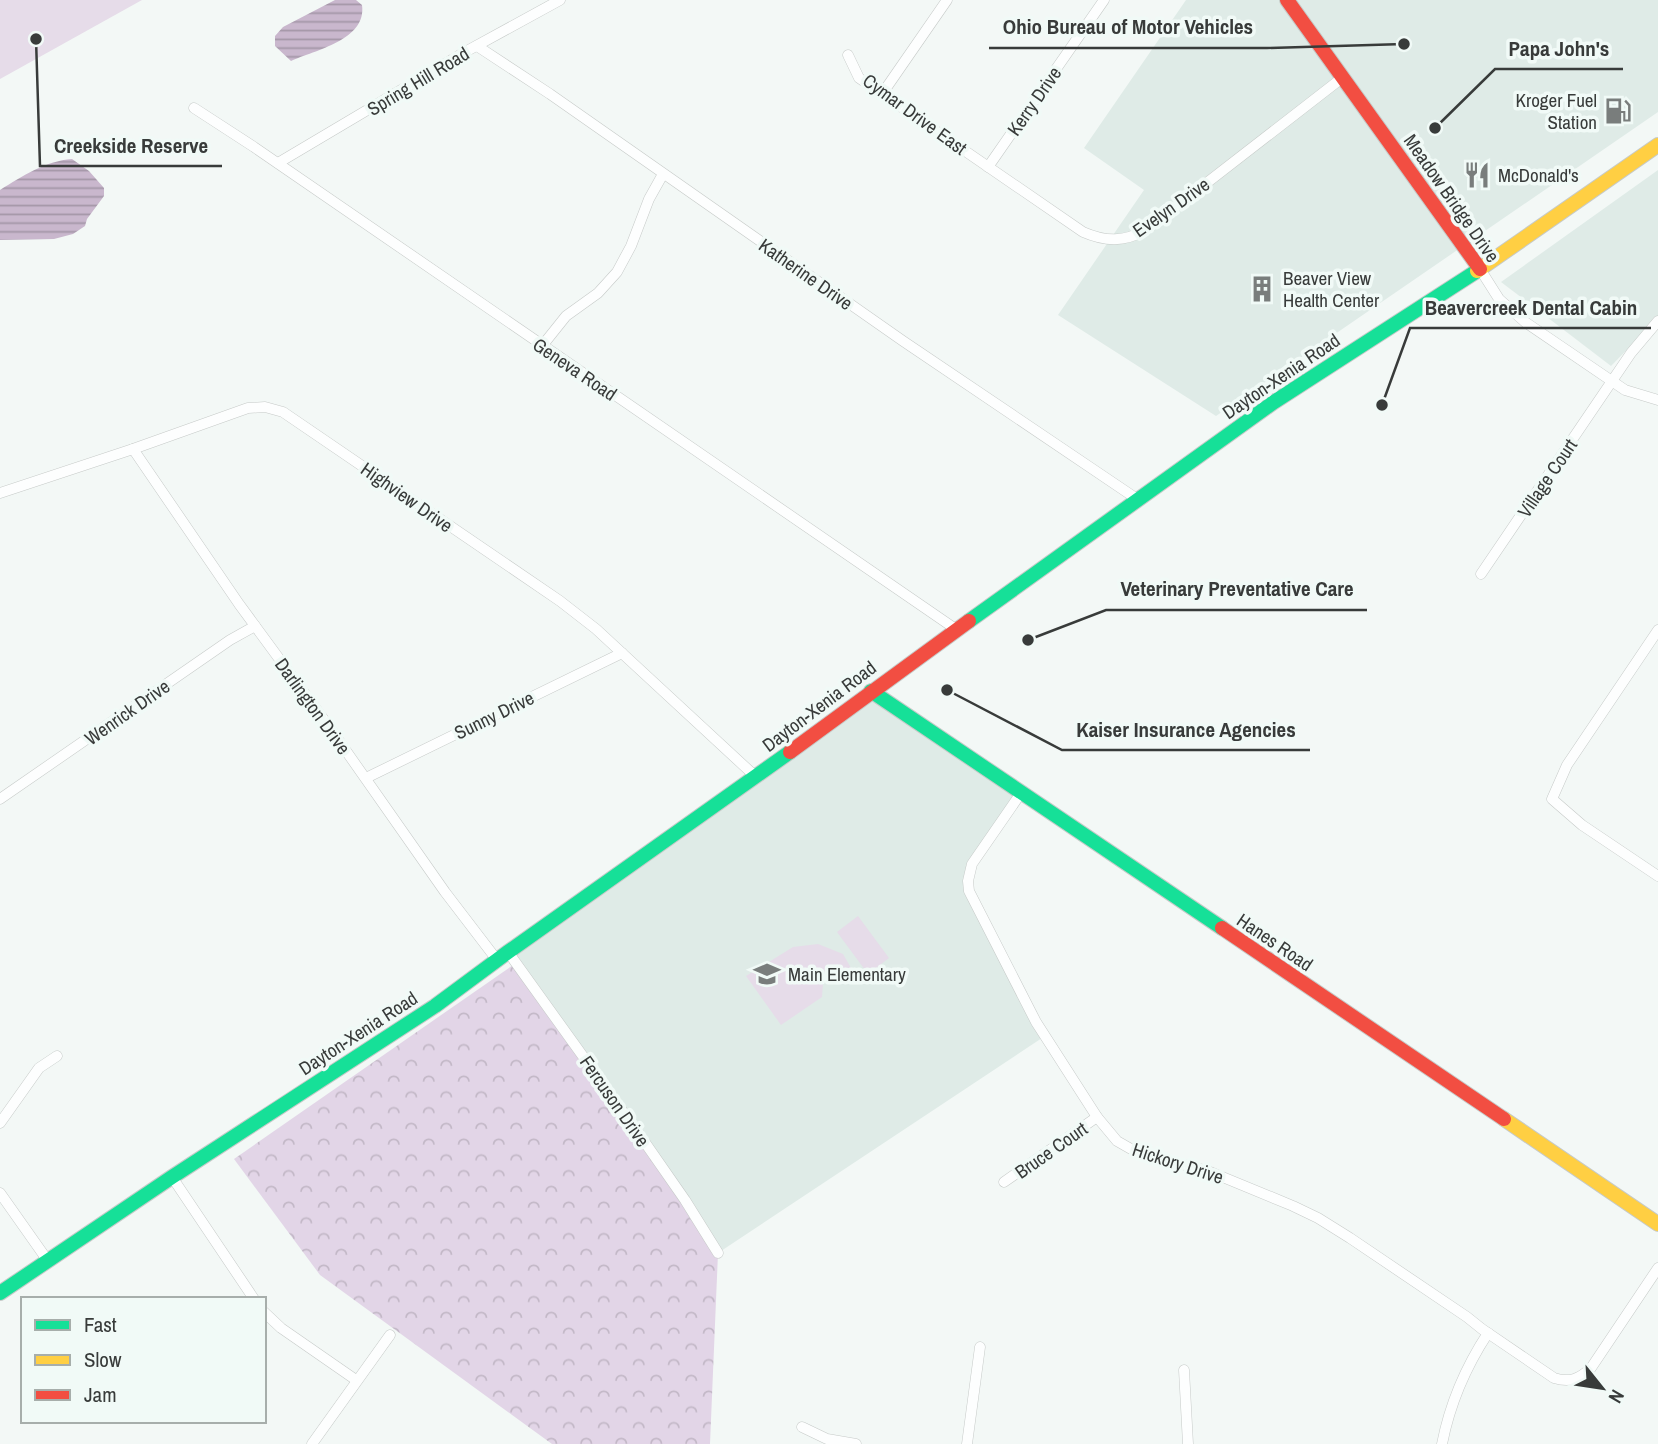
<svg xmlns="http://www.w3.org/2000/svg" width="1658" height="1444" font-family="'Archivo Narrow',sans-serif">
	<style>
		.built { fill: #dfebe7 }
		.forest { fill: url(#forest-crowns) }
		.green { fill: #e6dce9 }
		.water { fill: url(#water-rules) }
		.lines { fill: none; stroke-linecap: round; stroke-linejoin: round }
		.street-casing { stroke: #c6cac8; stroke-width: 11 }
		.fast-casing { stroke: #c6cac8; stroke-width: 16 }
		.slow-casing { stroke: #c6cac8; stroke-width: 16 }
		.jam-casing { stroke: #c6cac8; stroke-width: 16 }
		.street { stroke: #fdfefe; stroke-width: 10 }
		.fast { stroke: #16e098; stroke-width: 14 }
		.slow { stroke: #ffcf43; stroke-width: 14 }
		.jam { stroke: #f24e42; stroke-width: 14 }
		.labels { text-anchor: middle; stroke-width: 7; stroke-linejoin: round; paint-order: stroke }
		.street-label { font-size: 19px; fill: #383b3a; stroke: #f1faf7 }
		.poi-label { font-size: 19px; fill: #383b3a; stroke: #f1faf7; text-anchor: start }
		.leader { fill: none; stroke: #383b3a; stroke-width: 2.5 }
		.callout-dot { fill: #383b3a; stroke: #f1faf7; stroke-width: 2.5 }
		.callout-label { font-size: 21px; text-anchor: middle; font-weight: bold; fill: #383b3a; stroke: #f1faf7; stroke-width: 7; stroke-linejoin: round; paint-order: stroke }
	</style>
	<defs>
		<pattern id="forest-crowns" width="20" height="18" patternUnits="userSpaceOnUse" patternTransform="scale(1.75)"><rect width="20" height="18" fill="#e2d5e7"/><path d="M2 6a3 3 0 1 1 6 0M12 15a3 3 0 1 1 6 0" fill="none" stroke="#c3b8c7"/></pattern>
		<pattern id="water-rules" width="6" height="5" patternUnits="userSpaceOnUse" patternTransform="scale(1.75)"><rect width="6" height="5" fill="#c9b7cd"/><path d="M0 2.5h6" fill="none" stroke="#a496a7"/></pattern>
	</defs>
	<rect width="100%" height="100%" fill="#f3f8f6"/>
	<g class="built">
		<polygon points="1186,0 1658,0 1658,112 1216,416 1058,315 1144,190 1084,148"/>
		<polygon points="1658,170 1658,318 1611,366 1501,282"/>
		<polygon points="871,691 1021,793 972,864 968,881 1045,1036 718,1253 508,952"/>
	</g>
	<polygon class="forest" points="516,963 718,1253 710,1444 552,1444 320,1275 234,1159"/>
	<g class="green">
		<polygon points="0,0 142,0 0,79"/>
		<polygon points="858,916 889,958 868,974 837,932"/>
		<polygon points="818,944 843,954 851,968 823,983 822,997 781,1025 746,976 793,947"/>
	</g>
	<g class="water">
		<path d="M335,0h21l6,5c5,35 -47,45 -71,56l-16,-15v-10l8,-9z"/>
		<path d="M72,159l17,12 15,17v8l-17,23 -2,7 -12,8 -19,5 -54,1v-50c23,-14 45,-29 72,-31z"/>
	</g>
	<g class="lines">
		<g class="street-casing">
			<g id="street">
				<polyline points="477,46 550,94 903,341 1137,499"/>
				<path d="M848,55l11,23 224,154c23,10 41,10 63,-2l196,-152"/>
				<polyline points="882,94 947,0"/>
				<polyline points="194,108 254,147 957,630"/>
				<polyline points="278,163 465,52 560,0"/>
				<polyline points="988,167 1104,0"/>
				<polyline points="1480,269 1499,299 1525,322 1625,390 1658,400"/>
				<polyline points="542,346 566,316 598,293 617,272 631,246 649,199 663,174"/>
				<polyline points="133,449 239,604 330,728 445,892 497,960"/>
				<polyline points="0,493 133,449 248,408 265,407 283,412 560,601 596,629 756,777"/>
				<polyline points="1481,574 1631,353 1658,321"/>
				<polyline points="1658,630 1567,765 1552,799 1582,825 1658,876"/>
				<polyline points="366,778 622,653"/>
				<path d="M1021,793l-49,71 -4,17 1,10 67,131 61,95 20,24 21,12 70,18 85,35 25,12 32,20 117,79 15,12 72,49c16,5 25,1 37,-10l67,-100"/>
				<polyline points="0,799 230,640 255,626"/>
				<polyline points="508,952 646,1144 685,1200 718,1253"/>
				<polyline points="0,1123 39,1068 57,1056"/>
				<polyline points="172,1177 254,1299"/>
				<polyline points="1004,1182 1097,1117"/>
				<polyline points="0,1193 48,1261"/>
				<polyline points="264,1312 281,1328 356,1380"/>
				<polyline points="1184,1370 1188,1444"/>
				<polyline points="802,1427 827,1439 856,1444"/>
				<polyline points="312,1444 390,1335"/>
				<polyline points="967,1444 980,1347"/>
				<path d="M1442,1444c8,-41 23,-76 46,-111"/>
			</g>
		</g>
		<g class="fast-casing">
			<g id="fast">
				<polyline points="969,621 1274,402 1477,271"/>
				<polyline points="871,691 1222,928"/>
				<polyline points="0,1293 172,1177 435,1006 508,952 790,752"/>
			</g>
		</g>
		<g class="slow-casing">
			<g id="slow">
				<polyline points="1477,271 1658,145"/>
				<polyline points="1504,1119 1658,1224"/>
			</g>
		</g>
		<g class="jam-casing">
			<g id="jam">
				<polyline points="1287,0 1480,269"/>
				<polyline points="790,752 969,621"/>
				<polyline points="1222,928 1504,1119"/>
			</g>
		</g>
		<use href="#street" class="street"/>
		<use href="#fast" class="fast"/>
		<use href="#slow" class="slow"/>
		<use href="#jam" class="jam"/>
	</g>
	<defs>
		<g id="fuel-bare" transform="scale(2.1)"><path d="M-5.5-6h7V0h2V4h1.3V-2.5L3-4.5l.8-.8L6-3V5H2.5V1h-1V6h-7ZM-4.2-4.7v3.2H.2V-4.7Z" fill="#797d7c" stroke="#f1faf7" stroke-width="2.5" paint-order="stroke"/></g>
		<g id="restaurant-bare" transform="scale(2.1)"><path d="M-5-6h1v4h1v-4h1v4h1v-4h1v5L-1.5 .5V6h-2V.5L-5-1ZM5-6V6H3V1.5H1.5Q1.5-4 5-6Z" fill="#797d7c" stroke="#f1faf7" stroke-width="2.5" paint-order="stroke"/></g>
		<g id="building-bare" transform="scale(2.1)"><path d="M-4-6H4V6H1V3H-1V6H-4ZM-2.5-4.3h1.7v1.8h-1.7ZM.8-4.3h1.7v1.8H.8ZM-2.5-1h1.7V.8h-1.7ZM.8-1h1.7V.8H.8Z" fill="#797d7c" stroke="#f1faf7" stroke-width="2.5" paint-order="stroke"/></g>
		<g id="school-bare" transform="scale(2.1)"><path d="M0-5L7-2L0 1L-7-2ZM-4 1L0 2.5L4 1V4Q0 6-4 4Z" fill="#797d7c" stroke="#f1faf7" stroke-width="2.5" paint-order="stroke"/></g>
	</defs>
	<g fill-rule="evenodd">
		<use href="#fuel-bare" x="1618" y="111"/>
		<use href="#restaurant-bare" x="1477" y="175"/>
		<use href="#building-bare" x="1262" y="289"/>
		<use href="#school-bare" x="767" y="974"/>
	</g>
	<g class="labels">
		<g class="street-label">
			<text transform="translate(418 81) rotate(-31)" y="7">Spring Hill Road</text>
			<text transform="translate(1034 101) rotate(-55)" y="7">Kerry Drive</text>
			<text transform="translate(915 114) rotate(36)" y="7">Cymar Drive East</text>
			<text transform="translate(1452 198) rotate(55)" y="7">Meadow Bridge Drive</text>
			<text transform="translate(1171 207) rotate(-35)" y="7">Evelyn Drive</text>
			<text transform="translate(806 274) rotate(35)" y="7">Katherine Drive</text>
			<text transform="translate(575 369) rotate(34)" y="7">Geneva Road</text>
			<text transform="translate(1281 376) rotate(-34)" y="7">Dayton-Xenia Road</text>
			<text transform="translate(1547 478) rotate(-56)" y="7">Village Court</text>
			<text transform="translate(407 497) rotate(35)" y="7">Highview Drive</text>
			<text transform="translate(313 706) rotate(54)" y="7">Darlington Drive</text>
			<text transform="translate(819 706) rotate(-37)" y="7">Dayton-Xenia Road</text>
			<text transform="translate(127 712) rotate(-35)" y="7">Wenrick Drive</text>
			<text transform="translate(494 715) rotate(-26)" y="7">Sunny Drive</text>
			<text transform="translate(1275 942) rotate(34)" y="7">Hanes Road</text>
			<text transform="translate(358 1033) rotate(-33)" y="7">Dayton-Xenia Road</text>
			<text transform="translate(615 1101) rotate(55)" y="7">Fercuson Drive</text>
			<text transform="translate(1051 1150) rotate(-35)" y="7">Bruce Court</text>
			<text transform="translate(1178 1163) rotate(18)" y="7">Hickory Drive</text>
		</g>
		<g class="poi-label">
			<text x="1597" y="107" text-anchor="end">Kroger Fuel<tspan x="1597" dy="22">Station</tspan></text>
			<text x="1498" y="182">McDonald's</text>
			<text x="1283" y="285">Beaver View<tspan x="1283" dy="22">Health Center</tspan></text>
			<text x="788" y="981">Main Elementary</text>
		</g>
	</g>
	<path class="leader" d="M1404 44L1267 48H989M1435 128L1495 69H1623M36 39L40 166H222M1382 405L1410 328H1651M1028 640L1106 610H1367M947 690L1062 750H1310"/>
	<g class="callout-dot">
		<circle cx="1404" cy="44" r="7"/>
		<circle cx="1435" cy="128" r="7"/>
		<circle cx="36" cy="39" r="7"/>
		<circle cx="1382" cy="405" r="7"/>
		<circle cx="1028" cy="640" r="7"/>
		<circle cx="947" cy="690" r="7"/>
	</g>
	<g class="callout-label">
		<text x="1128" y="34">Ohio Bureau of Motor Vehicles</text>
		<text x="1559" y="56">Papa John's</text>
		<text x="131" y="153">Creekside Reserve</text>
		<text x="1531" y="315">Beavercreek Dental Cabin</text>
		<text x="1237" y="596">Veterinary Preventative Care</text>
		<text x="1186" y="737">Kaiser Insurance Agencies</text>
	</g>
	<rect x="21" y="1297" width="245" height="126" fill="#f1faf7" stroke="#a7aeab" stroke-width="2"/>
	<rect x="35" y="1320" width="35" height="10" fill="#16e098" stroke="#a7aeab" stroke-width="2"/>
	<text x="84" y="1332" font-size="21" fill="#383b3a">Fast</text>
	<rect x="35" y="1355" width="35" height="10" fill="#ffcf43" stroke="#a7aeab" stroke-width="2"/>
	<text x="84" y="1367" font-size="21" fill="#383b3a">Slow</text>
	<rect x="35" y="1390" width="35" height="10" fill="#f24e42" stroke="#a7aeab" stroke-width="2"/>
	<text x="84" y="1402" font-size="21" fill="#383b3a">Jam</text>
	<g transform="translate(1602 1388) rotate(120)" stroke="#f1faf7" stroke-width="5" paint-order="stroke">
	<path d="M0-5L12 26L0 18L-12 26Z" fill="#383b3a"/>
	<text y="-10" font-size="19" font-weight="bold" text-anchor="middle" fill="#383b3a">N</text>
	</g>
</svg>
